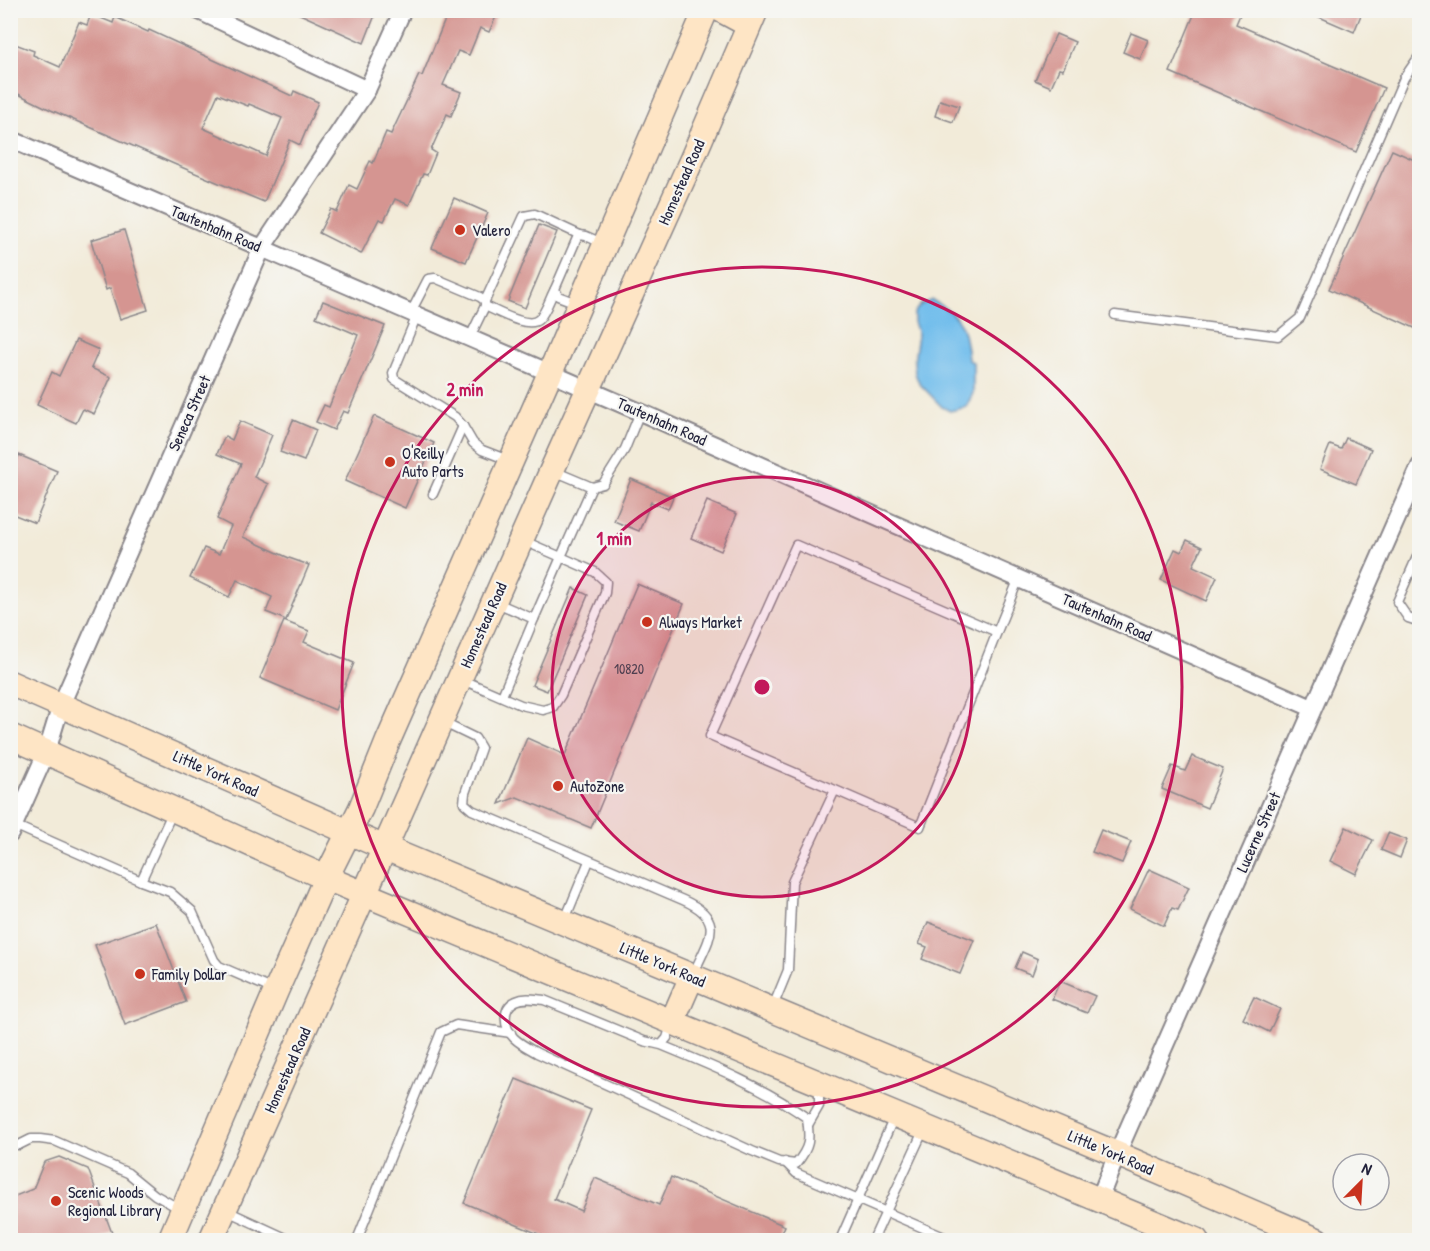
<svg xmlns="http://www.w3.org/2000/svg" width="1430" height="1251" font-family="'Patrick Hand',sans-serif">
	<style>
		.water { fill: #72beec; stroke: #4a7094; stroke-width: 1.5 }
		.building { fill: #d59591; fill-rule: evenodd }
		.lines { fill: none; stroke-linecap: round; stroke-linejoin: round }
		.lane-casing { stroke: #8a868a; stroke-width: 11 }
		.street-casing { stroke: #8a868a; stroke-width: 20 }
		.secondary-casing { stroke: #8a868a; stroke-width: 27 }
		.lane { stroke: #fff; stroke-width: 8 }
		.street { stroke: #fff; stroke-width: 16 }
		.secondary { stroke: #fee5c5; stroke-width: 24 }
		.ring { fill: none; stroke: #c2185b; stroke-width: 3 }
		.poi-dot { fill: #c8321e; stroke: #f6f6f2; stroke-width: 2 }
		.labels { text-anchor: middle; stroke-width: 4.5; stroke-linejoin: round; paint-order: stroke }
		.number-label { font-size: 14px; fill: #4f3f50 }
		.street-label { font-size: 16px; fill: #22223b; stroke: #f6f6f2 }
		.poi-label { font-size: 16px; fill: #22223b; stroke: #f6f6f2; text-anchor: start }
		.centre { fill: #c2185b; stroke: #f6f6f2; stroke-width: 3 }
		.ring-label { font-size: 18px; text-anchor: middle; font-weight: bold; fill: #c2185b; stroke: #f6f6f2; stroke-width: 4.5; stroke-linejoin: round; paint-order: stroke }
	</style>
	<rect width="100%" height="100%" fill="#f6f6f2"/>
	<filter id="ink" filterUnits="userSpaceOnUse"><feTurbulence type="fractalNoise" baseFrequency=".0167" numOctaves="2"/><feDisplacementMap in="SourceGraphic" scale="12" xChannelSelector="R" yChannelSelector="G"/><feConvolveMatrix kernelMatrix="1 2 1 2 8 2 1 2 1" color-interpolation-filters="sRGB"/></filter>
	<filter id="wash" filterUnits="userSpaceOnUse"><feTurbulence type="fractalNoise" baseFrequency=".008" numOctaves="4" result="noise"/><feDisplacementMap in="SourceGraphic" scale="24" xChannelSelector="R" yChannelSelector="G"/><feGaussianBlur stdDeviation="1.35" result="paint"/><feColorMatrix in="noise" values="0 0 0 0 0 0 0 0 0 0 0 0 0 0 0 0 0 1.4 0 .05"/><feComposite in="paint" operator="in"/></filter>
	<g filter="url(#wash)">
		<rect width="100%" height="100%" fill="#f2ebd9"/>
		<path class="water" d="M932,300c30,16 33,27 36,60l5,2v31l-7,14 -16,4 -8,-4 -23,-24 -4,-10 -1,-11 4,-28 -4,-12v-9l6,-8z"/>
		<g id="blocks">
			<g class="building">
				<polygon points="291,10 377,10 364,43"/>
				<polygon points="449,10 499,10 489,32 480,28 469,55 458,51 443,85 461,92 451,116 447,114 431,150 436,153 427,175 423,174 409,205 395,199 384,221 379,219 361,254 319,233 331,209 337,212 349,185 357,189 370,161 373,163 386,132 391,134 419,75 422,76"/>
				<polygon points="1196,10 1242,10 1236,24 1384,88 1356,152 1170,72"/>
				<polygon points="1303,10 1363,10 1354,32"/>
				<path d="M91,14l22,9 2,-6 33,15 1,-2 143,66 2,-5 24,11 -18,43 -10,-5 -26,62 -90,-38 -123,-54 -41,-20v-48l24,9 -1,4 27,12 19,-45 8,3zM218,94l30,12 1,-2 33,14 -16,38 -63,-28z"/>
				<polygon points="1131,33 1148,40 1140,59 1123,52"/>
				<polygon points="1056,34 1075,42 1063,70 1059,69 1051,87 1035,80"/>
				<polygon points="940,100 959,106 953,122 935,116"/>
				<polygon points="1392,150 1419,162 1419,330 1329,289"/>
				<polygon points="454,198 488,213 466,262 432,248"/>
				<polygon points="539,225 557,232 525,308 508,301"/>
				<polygon points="124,230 148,310 120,319 110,288 106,290 91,240"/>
				<polygon points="323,301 385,326 348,413 343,411 334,430 316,422 324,405 329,407 358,335 316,317"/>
				<polygon points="76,340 99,350 91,368 111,377 94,414 83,409 76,423 37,405 52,372 59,376"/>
				<polygon points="374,416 434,443 405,508 345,481"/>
				<polygon points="293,420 316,430 304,461 280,452"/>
				<polygon points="240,421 272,435 254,477 268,484 243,537 289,558 309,565 286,620 266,612 272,597 237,580 229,597 190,578 204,548 219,554 231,526 217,519 241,464 217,454 225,436 232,440"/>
				<polygon points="1346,438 1371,449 1356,484 1320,469 1330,445 1341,449"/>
				<polygon points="19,455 57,471 35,523 10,513 10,475"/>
				<polygon points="631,479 673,497 668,509 651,502 639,531 614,521"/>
				<polygon points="707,501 737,514 721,551 691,538"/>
				<polygon points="1187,540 1202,547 1193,566 1217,577 1206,601 1161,580 1175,549 1181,552"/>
				<polygon points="637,584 684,604 591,828 517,797 499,804 527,738 565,755"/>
				<polygon points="573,588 588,595 547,691 532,685"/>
				<polygon points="284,621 309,631 304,642 354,663 335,710 260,678"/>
				<polygon points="1192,756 1223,769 1207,808 1162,789 1172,766 1185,771"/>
				<polygon points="1346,827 1373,840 1356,874 1330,861"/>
				<polygon points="1101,830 1131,842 1122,863 1092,852"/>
				<polygon points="1388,833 1407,840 1400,858 1381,850"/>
				<polygon points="1149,869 1189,887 1178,910 1172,908 1164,926 1130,909"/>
				<polygon points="928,922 974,940 960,974 922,959 927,947 919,944"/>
				<polygon points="156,923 186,1002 125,1025 95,945"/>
				<polygon points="1022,952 1038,959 1032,975 1015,968"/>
				<polygon points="1060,981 1095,996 1087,1013 1052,999"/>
				<polygon points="1254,997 1280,1009 1269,1032 1243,1019"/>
				<polygon points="516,1079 591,1110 554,1199 581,1211 595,1178 659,1205 671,1177 785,1226 779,1240 553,1240 464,1203"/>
				<polygon points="59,1157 88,1169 112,1233 97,1240 10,1240 10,1206 15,1196 33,1189 44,1162"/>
			</g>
		</g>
	</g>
	<g filter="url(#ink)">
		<use href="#blocks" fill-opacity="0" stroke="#8a868a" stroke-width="1.5"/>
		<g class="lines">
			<g class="lane-casing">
				<g id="lane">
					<polyline points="485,301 524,216 535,214 580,235"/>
					<polyline points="579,304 558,296 555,289 577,238 580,235 586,236 602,243"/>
					<path d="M485,306c12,5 44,24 54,13 7,-7 11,-21 16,-30"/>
					<polyline points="411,312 428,279 435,278 480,297 485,301 485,306 470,337"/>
					<polyline points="417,315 393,373 394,379 455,417 463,426 473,443 482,450 508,460"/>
					<polyline points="1115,315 1278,336 1300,318 1404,78 1420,55"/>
					<polyline points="554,471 592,487 603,484 625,449 640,412"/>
					<polyline points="433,494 463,426"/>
					<polyline points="524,541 561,557 534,619"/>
					<polyline points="1420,550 1397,602 1408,618 1420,622"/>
					<polyline points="497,603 534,619 502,696"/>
					<polyline points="997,632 1019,578"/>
					<polyline points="463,680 521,705 543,710 553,707 561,695 605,593 606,582 595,572 561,557 592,487"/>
					<path d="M444,723l31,15 6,10 -16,45 -1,10 8,7 211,90c45,20 25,39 10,75"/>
					<polyline points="14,825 141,881 173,811"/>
					<polyline points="141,881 170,892 192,911 214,960 219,966 274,990"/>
					<polyline points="564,922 589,861"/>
					<polyline points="772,1009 788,970 792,882 835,790 710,736 796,545 997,632 920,827 835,790"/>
					<path d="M661,1045c51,21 101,41 146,73 3,22 3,29 -11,46l-17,-2 -27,-11 -215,-98c-7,-4 -17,-9 -23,-15 -10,-10 -13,-30 2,-37 9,-4 18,-2 28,-1l100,41 17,4 6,-7 4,-13"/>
					<polyline points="808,1125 819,1106 819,1087"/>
					<polyline points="10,1144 19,1145 31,1139 40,1139 55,1141 128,1173 155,1195 180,1209"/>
					<polyline points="785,1162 796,1173 951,1240"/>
					<polyline points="225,1210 290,1240"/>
					<polyline points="357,1240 441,1032 456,1025 511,1033"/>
					<polyline points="840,1240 895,1115"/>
					<polyline points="873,1240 924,1129"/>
				</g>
			</g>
			<g class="street-casing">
				<g id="street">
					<polyline points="197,10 367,90"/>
					<polyline points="10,139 640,412 1312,708"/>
					<polyline points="10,834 47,751 61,705 262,248 367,90 403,10"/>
					<polyline points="1099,1200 1117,1154 1420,466"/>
				</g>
			</g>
			<g class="secondary-casing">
				<g id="secondary">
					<polyline points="721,10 749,25"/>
					<polyline points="10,683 385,848 1117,1154 1317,1240"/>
					<polyline points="10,736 326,878 1196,1240"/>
					<polyline points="672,1022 692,976"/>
					<polyline points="170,1240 276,991 326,878 361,808 388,741 550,373 706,10"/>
					<polyline points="211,1240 552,470 692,159 756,10"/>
				</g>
			</g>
			<use href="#lane" class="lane"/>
			<use href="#street" class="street"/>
			<use href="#secondary" class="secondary"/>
		</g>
	</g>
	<circle cx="762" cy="687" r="210" fill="#c2185b" fill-opacity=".12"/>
	<g class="ring">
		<circle cx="762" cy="687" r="210"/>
		<circle cx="762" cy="687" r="420"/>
	</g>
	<g class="poi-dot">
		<circle cx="460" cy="230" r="6"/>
		<circle cx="390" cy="462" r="6"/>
		<circle cx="647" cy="622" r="6"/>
		<circle cx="558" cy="786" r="6"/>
		<circle cx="140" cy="974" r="6"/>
		<circle cx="56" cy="1201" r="6"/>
	</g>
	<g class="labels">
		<g class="number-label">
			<text x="629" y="674">10820</text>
		</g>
		<g class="street-label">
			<text transform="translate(681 182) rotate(-66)" y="6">Homestead Road</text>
			<text transform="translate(216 228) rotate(23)" y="6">Tautenhahn Road</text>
			<text transform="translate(189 413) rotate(-66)" y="6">Seneca Street</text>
			<text transform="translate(662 421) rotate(24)" y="6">Tautenhahn Road</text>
			<text transform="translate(1107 617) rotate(24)" y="6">Tautenhahn Road</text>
			<text transform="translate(483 625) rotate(-66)" y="6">Homestead Road</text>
			<text transform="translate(216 773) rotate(24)" y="6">Little York Road</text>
			<text transform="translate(1258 832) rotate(-66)" y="6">Lucerne Street</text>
			<text transform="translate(663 964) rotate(23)" y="6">Little York Road</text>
			<text transform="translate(287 1070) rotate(-66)" y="6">Homestead Road</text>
			<text transform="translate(1111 1152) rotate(23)" y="6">Little York Road</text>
		</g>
		<g class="poi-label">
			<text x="472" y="236">Valero</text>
			<text x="402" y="459">O'Reilly<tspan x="402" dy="18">Auto Parts</tspan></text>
			<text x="659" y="628">Always Market</text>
			<text x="570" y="792">AutoZone</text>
			<text x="152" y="980">Family Dollar</text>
			<text x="68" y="1198">Scenic Woods<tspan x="68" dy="18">Regional Library</tspan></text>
		</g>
	</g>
	<circle cx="762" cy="687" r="9" class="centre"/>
	<g class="ring-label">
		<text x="465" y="396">2 min</text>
		<text x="614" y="545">1 min</text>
	</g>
	<rect width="1430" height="1251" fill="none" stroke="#f6f6f2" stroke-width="36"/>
	<g transform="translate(1361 1182) rotate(24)"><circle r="28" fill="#f6f6f2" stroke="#a1a1a9" stroke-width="1.5"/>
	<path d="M0-4.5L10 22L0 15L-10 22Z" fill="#c8321e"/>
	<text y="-9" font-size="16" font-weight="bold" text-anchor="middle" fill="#22223b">N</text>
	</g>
</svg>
